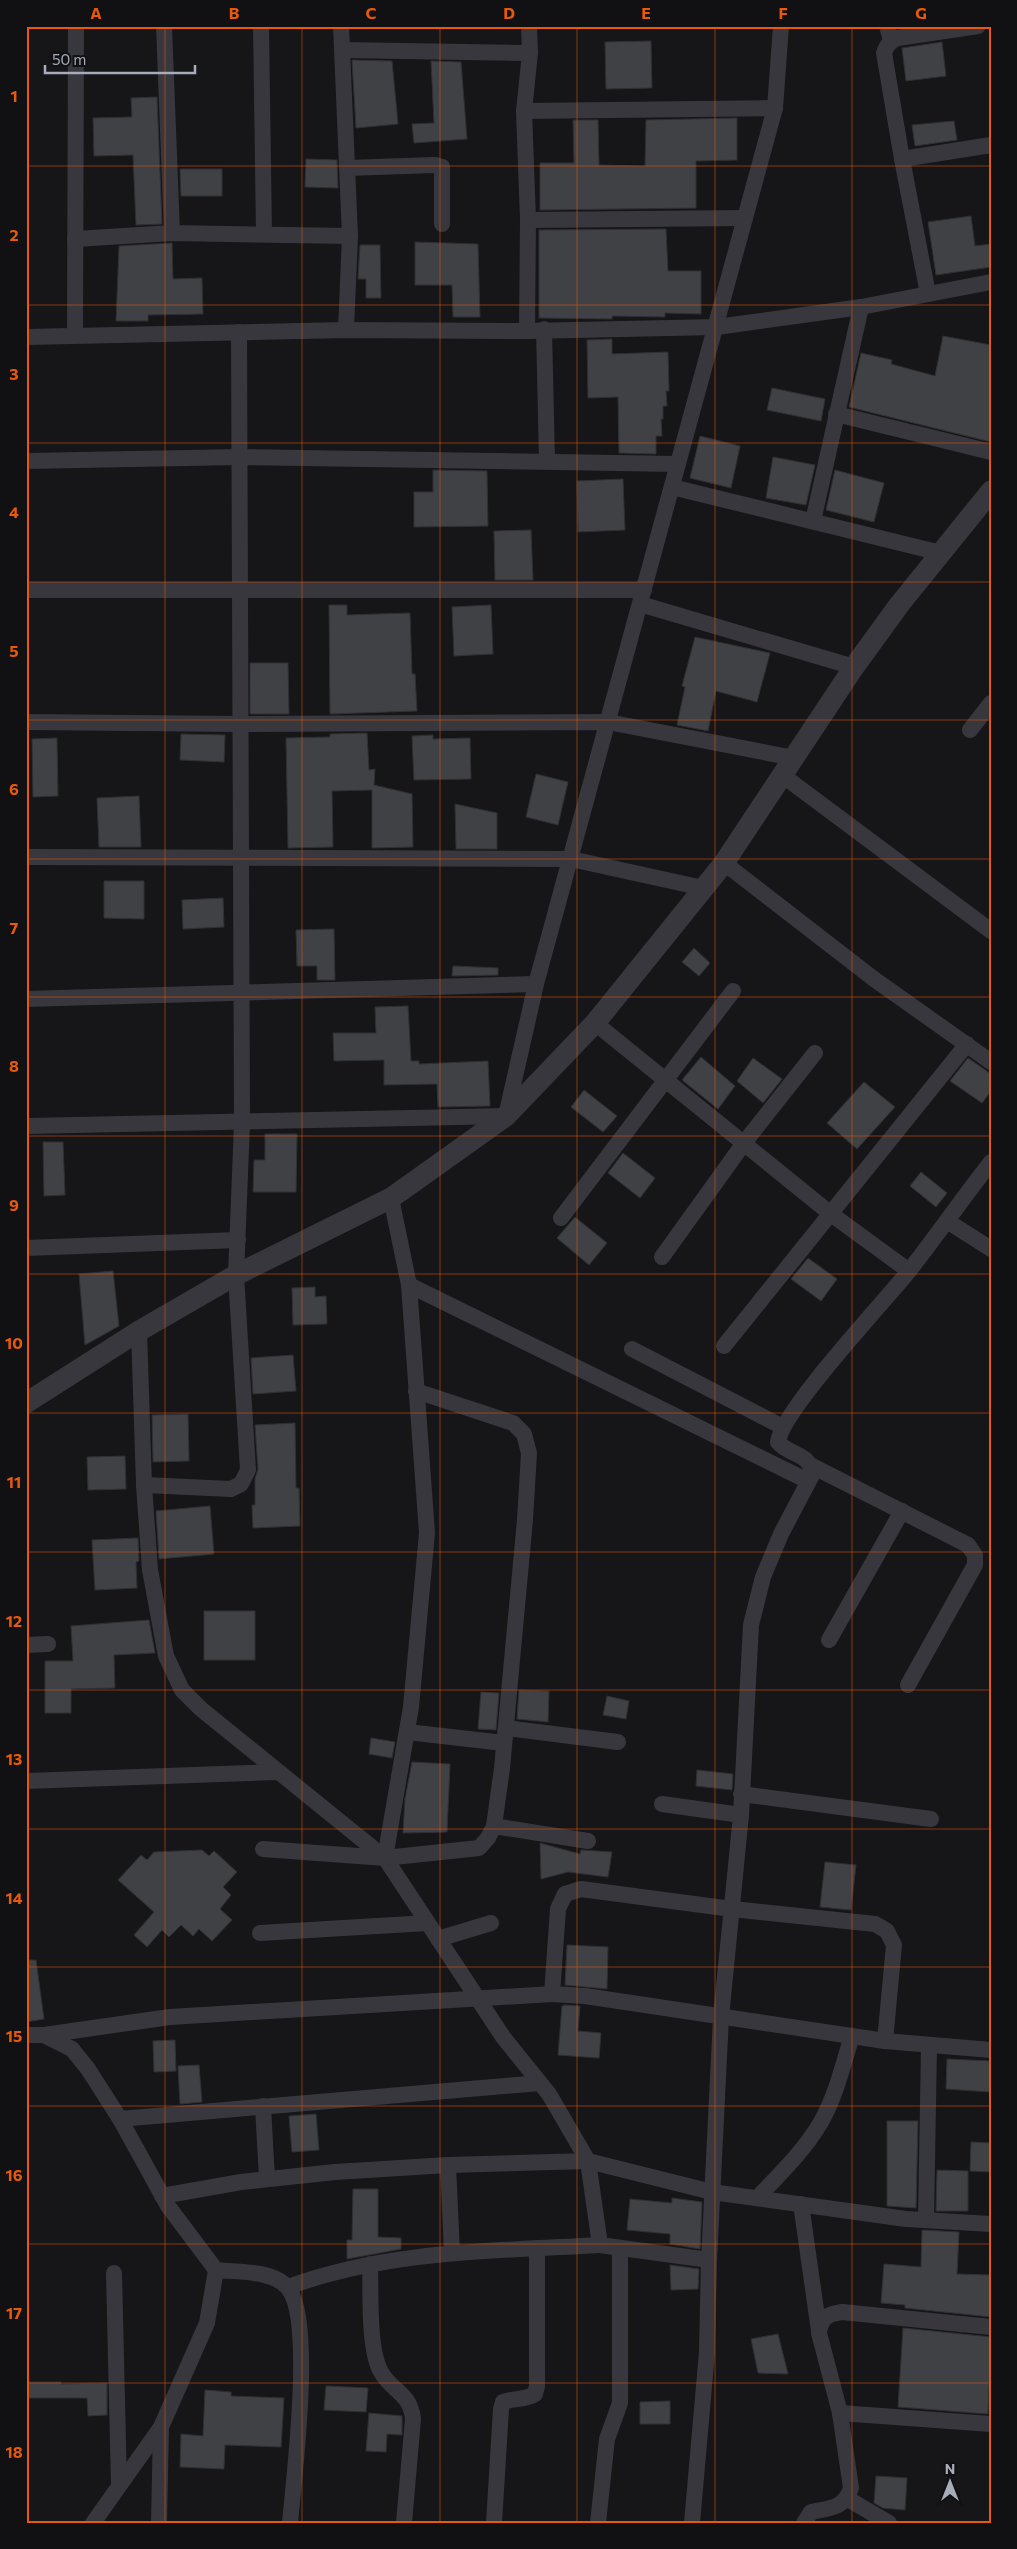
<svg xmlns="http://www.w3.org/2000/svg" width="1017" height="2549" font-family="Commissioner,sans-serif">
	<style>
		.building { fill: #404145; stroke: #303034 }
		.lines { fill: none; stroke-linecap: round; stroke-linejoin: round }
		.minor { stroke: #37373d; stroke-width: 16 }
		.tertiary { stroke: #37373d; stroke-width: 21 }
		.grid { fill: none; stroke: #e8590c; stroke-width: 1; stroke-opacity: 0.55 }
		.neatline { fill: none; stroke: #e8590c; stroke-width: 2 }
		.grid-label { font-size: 16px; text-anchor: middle; font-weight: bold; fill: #e8590c }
	</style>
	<rect width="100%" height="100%" fill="#161618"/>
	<g class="building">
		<polygon points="651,41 652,88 606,89 605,42"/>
		<polygon points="942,42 946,76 906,81 902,48"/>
		<polygon points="352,60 392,61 398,124 356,128"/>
		<polygon points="431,61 461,62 467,139 414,143 412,124 434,123"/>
		<polygon points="157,97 162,224 136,225 133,155 94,156 93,118 132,117 131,98"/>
		<polygon points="737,118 737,160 696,161 696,208 540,210 540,163 574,163 573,120 598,120 599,165 645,166 646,120"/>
		<polygon points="954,121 957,140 915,146 912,125"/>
		<polygon points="306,159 337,160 338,188 305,187"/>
		<polygon points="180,169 222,169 222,196 181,196"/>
		<polygon points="971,216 975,246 991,244 991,267 936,275 928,222"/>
		<polygon points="666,229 668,271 701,271 701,314 665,313 665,317 612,316 612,319 539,318 539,230"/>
		<polygon points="415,242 478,244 480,317 453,317 452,285 415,285"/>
		<polygon points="172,243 173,279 202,278 203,314 148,315 148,321 116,321 119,246"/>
		<polygon points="360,245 380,245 381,298 366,298 366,279 358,279"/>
		<polygon points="943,336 991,345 991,442 849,407 861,353 892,360 891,364 935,376"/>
		<polygon points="612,339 612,354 668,352 669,391 666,391 667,406 663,406 663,419 661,419 662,436 656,436 656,454 619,453 618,397 588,398 587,340"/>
		<polygon points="772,388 825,399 821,421 767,410"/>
		<polygon points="700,436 740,446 731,488 690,478"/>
		<polygon points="773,457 815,465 806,505 766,498"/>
		<polygon points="433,470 487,471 488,526 414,527 414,492 433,492"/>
		<polygon points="835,470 884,483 874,522 826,510"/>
		<polygon points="623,479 625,530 578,532 577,481"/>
		<polygon points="531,530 533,580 495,580 494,531"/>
		<polygon points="329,605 347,605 347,615 410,613 412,674 415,674 417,711 330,714"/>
		<polygon points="491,605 493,654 454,656 452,607"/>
		<polygon points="695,637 770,653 757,702 716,691 708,731 677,725 685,687 682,686"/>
		<polygon points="250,663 288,663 289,714 250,714"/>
		<polygon points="367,733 369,770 375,769 374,785 412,794 413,847 372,848 372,790 332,791 333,847 288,848 286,738 330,737 330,734"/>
		<polygon points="181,734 225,735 224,762 180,760"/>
		<polygon points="433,735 433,739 470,738 471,779 414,780 412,736"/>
		<polygon points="57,738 58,796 33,797 32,739"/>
		<polygon points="536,774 568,782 558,825 526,817"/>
		<polygon points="139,796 141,847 99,847 97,798"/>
		<polygon points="455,804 497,813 497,849 456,849"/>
		<polygon points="104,881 144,881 144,919 104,918"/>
		<polygon points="223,898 224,927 183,929 182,900"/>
		<polygon points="334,929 335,980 317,980 317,966 297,966 296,930"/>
		<polygon points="694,948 710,963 699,976 682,962"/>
		<polygon points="453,966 498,968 498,975 452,976"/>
		<polygon points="408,1006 411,1061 419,1061 419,1064 488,1061 490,1106 438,1107 437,1084 384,1085 384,1060 334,1061 333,1033 376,1033 375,1007"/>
		<polygon points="701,1057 735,1086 718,1109 682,1080"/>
		<polygon points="753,1058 782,1079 763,1103 737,1081"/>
		<polygon points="968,1058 991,1074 991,1091 982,1103 950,1081"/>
		<polygon points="864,1082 895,1107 857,1149 827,1123"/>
		<polygon points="584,1090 617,1116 603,1132 571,1107"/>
		<polygon points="265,1134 297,1134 296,1192 253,1192 254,1160 265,1160"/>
		<polygon points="43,1142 63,1142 65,1195 44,1196"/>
		<polygon points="623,1153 655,1178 640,1198 608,1173"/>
		<polygon points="921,1172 947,1193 936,1207 910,1186"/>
		<polygon points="575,1217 607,1243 589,1265 557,1238"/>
		<polygon points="808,1258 837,1279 821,1301 791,1279"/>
		<polygon points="113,1271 119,1326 85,1345 79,1274"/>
		<polygon points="315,1287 315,1297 326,1296 327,1324 293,1325 292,1288"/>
		<polygon points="293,1355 296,1391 253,1394 251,1358"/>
		<polygon points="188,1414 189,1461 153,1462 152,1415"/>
		<polygon points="295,1423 296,1488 299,1488 300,1526 253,1528 252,1505 255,1505 255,1479 258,1469 255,1425"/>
		<polygon points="125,1456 126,1489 88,1490 87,1457"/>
		<polygon points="210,1506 214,1554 159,1559 156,1511"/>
		<polygon points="138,1538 139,1561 136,1562 137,1588 95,1590 92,1540"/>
		<rect x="204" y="1611" width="51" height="49"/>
		<polygon points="149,1620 155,1653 114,1655 115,1688 71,1689 71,1713 45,1713 45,1661 73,1661 71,1626"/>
		<polygon points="519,1690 549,1691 548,1722 517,1719"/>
		<polygon points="481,1692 499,1693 496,1730 478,1729"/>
		<polygon points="607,1696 629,1701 626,1719 603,1715"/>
		<polygon points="371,1738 395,1742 392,1758 369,1754"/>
		<polygon points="412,1762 450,1764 447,1832 403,1833 405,1799"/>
		<polygon points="697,1770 733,1774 732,1790 696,1786"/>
		<polygon points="540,1843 580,1854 581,1850 612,1852 608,1877 568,1872 541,1879"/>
		<polygon points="202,1850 209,1856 214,1851 237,1872 223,1887 231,1895 220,1909 232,1920 212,1941 199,1929 193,1936 181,1925 169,1937 162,1930 147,1947 134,1935 154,1912 118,1880 141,1855 147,1860 154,1852"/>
		<polygon points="825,1862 856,1865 851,1910 820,1907"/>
		<polygon points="567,1945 608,1947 607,1989 565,1985"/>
		<polygon points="26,1960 36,1960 44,2019 26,2022"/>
		<polygon points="565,2005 580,2006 578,2031 601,2033 599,2058 558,2055 562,2006"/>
		<polygon points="175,2040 176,2071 154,2072 153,2041"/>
		<polygon points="947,2059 991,2061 991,2092 946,2089"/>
		<polygon points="199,2065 202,2102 180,2104 178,2066"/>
		<polygon points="316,2114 319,2150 292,2152 289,2116"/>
		<polygon points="887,2121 918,2121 916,2208 887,2206"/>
		<polygon points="971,2142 991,2143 991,2172 970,2171"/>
		<polygon points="937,2170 968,2171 968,2211 936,2211"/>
		<polygon points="353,2189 378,2189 378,2237 401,2238 401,2249 347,2259 347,2240 352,2240"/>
		<polygon points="672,2198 702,2202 700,2249 670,2244 670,2234 627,2230 630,2199 672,2203"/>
		<polygon points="922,2230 959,2232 957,2274 991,2275 991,2317 905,2308 905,2305 881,2303 884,2264 921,2267"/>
		<polygon points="670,2265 699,2269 698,2289 671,2290"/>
		<polygon points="903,2328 991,2337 988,2414 898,2407"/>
		<polygon points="778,2334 788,2374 758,2373 751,2339"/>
		<polygon points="26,2382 61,2382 61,2384 107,2383 107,2415 88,2416 87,2398 26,2398"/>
		<polygon points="326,2386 368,2388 366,2412 324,2410"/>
		<polygon points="205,2390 231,2392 231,2396 284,2398 281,2447 225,2445 224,2469 180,2467 181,2434 203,2436"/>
		<polygon points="670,2401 670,2424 640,2424 640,2402"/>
		<polygon points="369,2413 402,2416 402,2435 387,2434 386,2452 366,2451"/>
		<polygon points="876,2476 907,2478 905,2510 883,2508 874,2503"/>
	</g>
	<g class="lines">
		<g class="minor">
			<polyline points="164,26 172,233"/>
			<polyline points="261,26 264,234"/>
			<polyline points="341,26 350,236 346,330"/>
			<polyline points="529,26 530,53"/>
			<polyline points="887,26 891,41"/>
			<polyline points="343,50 530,53 524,111 528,220 527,331"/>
			<polyline points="524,111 775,108"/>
			<path d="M902,159l-18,-106c3,-9 7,-12 14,-15l80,-12"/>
			<polyline points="347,168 435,165 442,167 442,224"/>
			<polyline points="528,220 745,218"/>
			<polyline points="75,239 172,233 350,236"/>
			<polyline points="928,294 902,159 991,145"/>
			<polyline points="544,329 547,461"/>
			<polyline points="75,336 76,26"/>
			<polyline points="26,337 346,330 527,331 717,327 861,307 991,282"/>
			<polyline points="836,414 991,452"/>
			<polyline points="26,461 239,457 678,464"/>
			<polyline points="672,487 941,553"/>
			<polyline points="813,521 861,307"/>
			<polyline points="26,590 644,590"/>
			<polyline points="640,604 854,667"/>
			<polyline points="26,722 240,724 608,722 794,758"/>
			<polyline points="970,730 991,703"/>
			<polyline points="782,775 991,931"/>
			<polyline points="26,857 571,859 703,888"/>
			<polyline points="724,863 874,979 991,1062"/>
			<polyline points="26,999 536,984"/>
			<polyline points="595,1023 831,1214 909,1271"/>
			<polyline points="26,1126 506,1116 536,984 775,108 781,26"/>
			<polyline points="561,1218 733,991"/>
			<polyline points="947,1221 991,1249"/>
			<polyline points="26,1248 238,1240"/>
			<polyline points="662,1257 744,1143 815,1053"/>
			<polyline points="409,1285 808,1481"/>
			<polyline points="139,1331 144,1485 150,1570 166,1656 182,1690 201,1709 385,1858 503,2037 549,2094 588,2161 600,2245 709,2260 707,2352 692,2523"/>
			<polyline points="724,1346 967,1044"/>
			<polyline points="632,1349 783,1427"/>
			<polyline points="812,1466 968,1545 975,1555 975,1565 908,1685"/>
			<polyline points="144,1485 231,1489 241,1484 248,1470 236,1275 242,1123 239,332"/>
			<polyline points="829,1640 902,1511"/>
			<polyline points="26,1645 48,1644"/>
			<polyline points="506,1728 618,1742"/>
			<polyline points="407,1732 504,1743"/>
			<polyline points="26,1781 278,1772"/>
			<polyline points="741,1794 931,1819"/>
			<polyline points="662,1804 741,1815"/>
			<polyline points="494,1826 588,1841"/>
			<polyline points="263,1849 385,1858 479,1848 488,1838 494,1826 502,1768 525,1520 529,1453 524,1434 513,1423 416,1391"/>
			<polyline points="385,1858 411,1707 427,1533 409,1285 391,1198"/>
			<polyline points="260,1933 427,1923"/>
			<polyline points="438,1939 491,1923"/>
			<polyline points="552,1994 558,1909 565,1894 581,1889 732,1909 875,1924 887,1931 894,1945 885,2041"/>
			<polyline points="26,2035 44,2035 170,2017 552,1994 585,1996 885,2041 991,2050"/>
			<path d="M44,2035l28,14 16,20 32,50 48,87 48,64c20,2 58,0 72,18 26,31 6,189 2,235"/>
			<polyline points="263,2106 267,2179"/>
			<polyline points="120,2119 540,2083"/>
			<polyline points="448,2165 452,2253"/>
			<polyline points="162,2196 241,2182 335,2172 448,2165 588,2161 712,2192 906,2219 991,2224"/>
			<path d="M757,2198c23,-24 47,-47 64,-76 15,-26 22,-58 31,-86"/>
			<polyline points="801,2204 819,2331"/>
			<polyline points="926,2220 929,2046"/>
			<path d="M709,2260l12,-243 20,-202 10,-190 12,-48 18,-43 31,-59c0,-22 -23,-19 -34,-33 3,-30 106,-140 131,-171 28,-36 54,-73 82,-109"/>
			<path d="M370,2264c1,27 -2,86 11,108 11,20 29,20 32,47l-9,104"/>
			<polyline points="114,2273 119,2485"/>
			<path d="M288,2287c100,-37 207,-36 312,-42"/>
			<polyline points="840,2413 991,2424"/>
			<polyline points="848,2499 889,2523"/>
			<polyline points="93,2523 161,2427 207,2323 216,2270"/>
			<polyline points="159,2523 161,2427"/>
			<path d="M494,2523l7,-114 2,-7c11,-4 23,-2 32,-8l2,-8v-138"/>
			<polyline points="598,2523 607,2439 620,2403 620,2248"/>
			<path d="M804,2523l7,-11c19,-4 33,-3 40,-24l-11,-75 -21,-80c2,-15 8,-19 23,-21l149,15"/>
		</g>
		<polyline class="tertiary" points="26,1403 139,1331 236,1275 391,1198 506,1116 595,1023 724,863 854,667 899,605 991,491"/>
	</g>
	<path class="grid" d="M165,26v2497M302,26v2497M440,26v2497M577,26v2497M715,26v2497M852,26v2497M26,166h965M26,305h965M26,443h965M26,582h965M26,720h965M26,859h965M26,997h965M26,1136h965M26,1274h965M26,1413h965M26,1552h965M26,1690h965M26,1829h965M26,1967h965M26,2106h965M26,2244h965M26,2383h965"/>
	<rect width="1017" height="2549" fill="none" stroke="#111113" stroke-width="55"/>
	<g transform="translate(950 2482)" stroke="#111113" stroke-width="4" paint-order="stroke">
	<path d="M0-4L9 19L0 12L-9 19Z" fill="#a7acb8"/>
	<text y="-8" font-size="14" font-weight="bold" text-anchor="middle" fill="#a7acb8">N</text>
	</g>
	<path d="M45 65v8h150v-8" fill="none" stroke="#a7acb8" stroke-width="2.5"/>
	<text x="52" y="65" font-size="15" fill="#a7acb8" stroke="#111113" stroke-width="4" paint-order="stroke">50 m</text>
	<rect x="28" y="28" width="962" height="2494" class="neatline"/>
	<g class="grid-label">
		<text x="96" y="19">A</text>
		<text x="234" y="19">B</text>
		<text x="371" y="19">C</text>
		<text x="509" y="19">D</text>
		<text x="646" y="19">E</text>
		<text x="783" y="19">F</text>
		<text x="921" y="19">G</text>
		<text x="14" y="102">1</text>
		<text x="14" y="241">2</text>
		<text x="14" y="380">3</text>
		<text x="14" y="518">4</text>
		<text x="14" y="657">5</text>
		<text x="14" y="795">6</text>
		<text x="14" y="934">7</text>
		<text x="14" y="1072">8</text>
		<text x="14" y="1211">9</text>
		<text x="14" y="1349">10</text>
		<text x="14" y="1488">11</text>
		<text x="14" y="1627">12</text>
		<text x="14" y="1765">13</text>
		<text x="14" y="1904">14</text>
		<text x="14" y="2042">15</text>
		<text x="14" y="2181">16</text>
		<text x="14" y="2319">17</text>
		<text x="14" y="2458">18</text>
	</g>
</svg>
